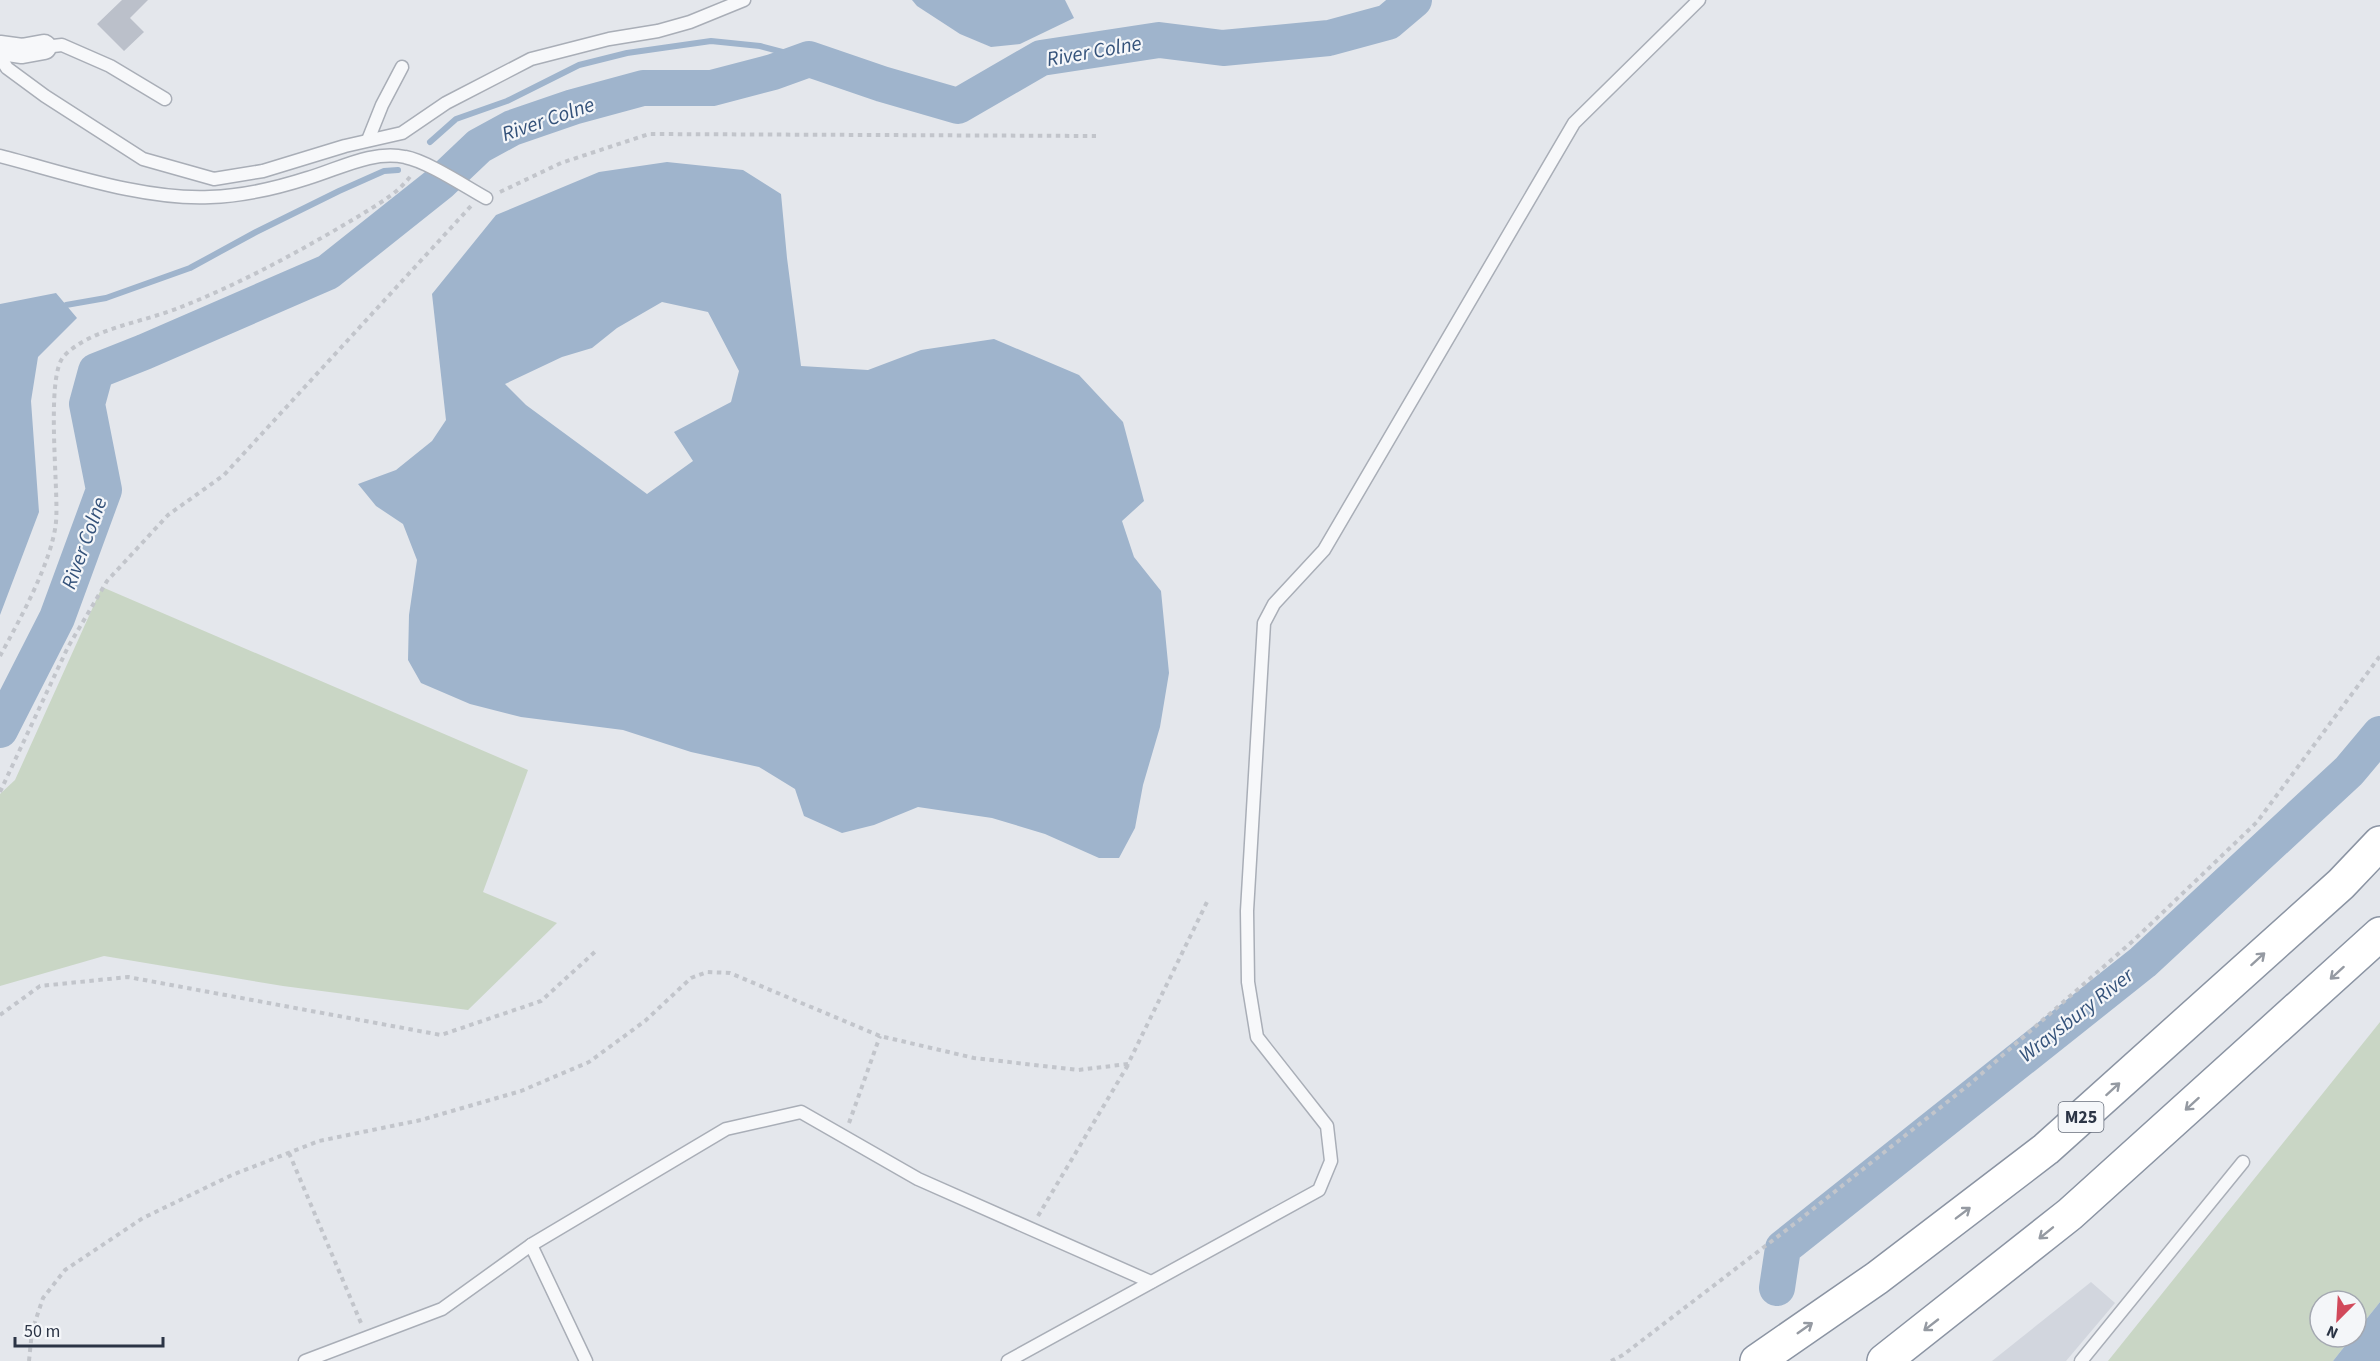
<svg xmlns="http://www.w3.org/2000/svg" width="2380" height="1361" font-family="'Source Sans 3',sans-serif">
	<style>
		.built { fill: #d2d6de }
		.green { fill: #c9d6c5 }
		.water { fill: #9fb4cc; fill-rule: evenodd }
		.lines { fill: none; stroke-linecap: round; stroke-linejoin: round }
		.stream { stroke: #9fb4cc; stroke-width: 6 }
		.river { stroke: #9fb4cc; stroke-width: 36 }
		.building { fill: #bbc0ca }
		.service-casing { stroke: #a9aeb7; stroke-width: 15 }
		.minor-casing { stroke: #a9aeb7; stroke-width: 27 }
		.motorway-casing { stroke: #8b94a3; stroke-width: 36 }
		.path { stroke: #c2c5cb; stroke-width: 4; stroke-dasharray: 4.5 4.5; stroke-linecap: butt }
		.service { stroke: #f7f8fa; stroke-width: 12 }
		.minor { stroke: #f7f8fa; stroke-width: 24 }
		.motorway { stroke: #fff; stroke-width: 33 }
		.oneway { stroke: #959aa2 }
		.labels { text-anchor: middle; stroke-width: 4.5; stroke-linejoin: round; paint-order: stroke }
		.shield { fill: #f4f6f9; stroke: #676e7b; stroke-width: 1.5 }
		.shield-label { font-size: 18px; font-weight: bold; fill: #2b3445 }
		.water-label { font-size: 21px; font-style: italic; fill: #34527a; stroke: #f4f6f9 }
	</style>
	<rect width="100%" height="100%" fill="#e4e7ec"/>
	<polygon class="built" points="2091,1282 2115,1303 2066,1361 1992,1361"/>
	<g class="green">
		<polygon points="102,587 528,770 483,892 557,923 468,1010 283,986 104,956 0,986 0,794 15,780"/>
		<polygon points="2380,1022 2380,1302 2356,1332 2356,1301 2320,1301 2320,1337 2352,1337 2333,1361 2108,1361"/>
	</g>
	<g class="water">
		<polygon points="912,0 1065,0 1074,18 1020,44 991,47 960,34 917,6"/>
		<path d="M667,162l76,8 38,24 6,64 14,108 67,4 53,-20 73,-11 85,36 44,47 21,79 -22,20 12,36 27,34 8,82 -9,54 -17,58 -8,43 -16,30h-20l-54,-24 -53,-16 -74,-11 -44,18 -32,8 -38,-17 -9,-27 -36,-22 -68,-15 -68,-22 -102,-13 -51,-13 -49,-21 -13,-23 1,-45 8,-55 -14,-36 -27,-18 -18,-22 38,-14 36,-29 14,-21 -14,-126 64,-79 103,-43zM662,302l46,10 31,59 -8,31 -57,30 19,29 -46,33 -121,-89 -21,-21 57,-27 30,-9 25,-20z"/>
		<polygon points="56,293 77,318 38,357 31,401 39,512 0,615 0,304"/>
		<polygon points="2380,1302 2380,1361 2333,1361 2352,1337 2356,1337 2356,1332"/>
	</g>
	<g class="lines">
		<g class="stream">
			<polyline points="430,142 456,119 507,101 579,65 627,53 711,41 760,46 809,59"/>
			<polyline points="66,305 106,298 190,268 256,232 339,191 384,171 398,170"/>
		</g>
		<g class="river">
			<polyline points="0,730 57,618 104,490 87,404 96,371 144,352 328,272 440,183 479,146 512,128 573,107 643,88 712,88 773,72 809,59 882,84 958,106 1041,58 1159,40 1223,48 1329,38 1388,22 1414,0"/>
			<polyline points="1777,1288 1783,1248 2143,962 2349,771 2380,734"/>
		</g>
	</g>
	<polygon class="building" points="122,0 148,0 130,18 144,32 124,51 97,24"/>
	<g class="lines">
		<g class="service-casing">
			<g id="service">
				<polyline points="44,47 62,45 110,66 165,99"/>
				<polyline points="0,57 7,68 45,96 143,159 214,179 263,171 345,146 402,133 446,103 531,59 609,39 658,31 690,22 744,0"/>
				<polyline points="368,140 382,105 402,67"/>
				<path d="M0,156c66,17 142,44 210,41 33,-1 67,-9 98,-19 31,-9 64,-28 97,-21 22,4 61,30 81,41"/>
				<polyline points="531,1245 586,1361"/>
				<polyline points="305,1361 442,1309 531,1245 726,1129 801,1112 918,1179 1151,1282"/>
				<polyline points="1008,1361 1319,1190 1331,1161 1327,1126 1257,1037 1248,982 1247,911 1264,623 1274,604 1324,550 1574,123 1699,0"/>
				<polyline points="2081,1361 2243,1162"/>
			</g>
		</g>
		<g class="minor-casing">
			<polyline id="minor" points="0,48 22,51 44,47"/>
		</g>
		<g class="motorway-casing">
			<g id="motorway">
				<polyline points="1757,1361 1877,1278 2046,1149 2341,884 2380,843"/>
				<polyline points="1884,1361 2070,1214 2380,934"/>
			</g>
		</g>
		<g class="path">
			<polyline points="500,192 561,163 649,134 1096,136"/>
			<path d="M0,656c19,-35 52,-94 56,-134 3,-32 -11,-146 8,-166 27,-28 81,-34 117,-49 61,-24 121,-57 178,-91 19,-12 40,-23 53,-42"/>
			<polyline points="0,792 68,647 107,581 168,515 224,475 471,206"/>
			<polyline points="0,1015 40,986 128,977 441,1035 541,1001 597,950"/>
			<polyline points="849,1123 880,1036"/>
			<polyline points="289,1153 361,1323"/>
			<polyline points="1038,1216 1128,1065"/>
			<polyline points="29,1361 32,1331 43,1298 65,1270 143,1218 232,1175 319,1141 421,1120 521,1091 589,1062 645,1021 691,978 707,972 730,973 880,1036 974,1058 1078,1070 1128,1064 1207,902"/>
			<polyline points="1611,1361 1623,1355 1798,1221 1971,1083 2134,940 2257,822 2380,656"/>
		</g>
		<use href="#service" class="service"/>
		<use href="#minor" class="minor"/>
		<use href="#motorway" class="motorway"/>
	</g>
	<defs><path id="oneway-shaft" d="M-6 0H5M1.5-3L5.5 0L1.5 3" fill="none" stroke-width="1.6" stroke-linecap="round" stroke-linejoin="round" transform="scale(1.5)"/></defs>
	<g class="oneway">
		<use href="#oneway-shaft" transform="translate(2258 959) rotate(-42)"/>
		<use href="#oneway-shaft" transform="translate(2337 973) rotate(138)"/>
		<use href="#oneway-shaft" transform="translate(2113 1089) rotate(-42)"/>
		<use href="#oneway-shaft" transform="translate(2192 1104) rotate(138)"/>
		<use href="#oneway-shaft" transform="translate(1963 1213) rotate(-37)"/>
		<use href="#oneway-shaft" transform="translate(2046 1233) rotate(141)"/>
		<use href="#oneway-shaft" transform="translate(1931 1325) rotate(142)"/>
		<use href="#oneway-shaft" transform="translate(1805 1328) rotate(-35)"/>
	</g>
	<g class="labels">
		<rect class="shield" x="2058.5" y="1102" width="45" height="30" rx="4.5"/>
		<g class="shield-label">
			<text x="2081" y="1123">M25</text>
		</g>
		<g class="water-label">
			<text transform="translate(1094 51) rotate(-10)" y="7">River Colne</text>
			<text transform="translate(548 119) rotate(-19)" y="7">River Colne</text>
			<text transform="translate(84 543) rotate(-70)" y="7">River Colne</text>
			<text transform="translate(2076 1015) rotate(-38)" y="7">Wraysbury River</text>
		</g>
	</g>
	<g transform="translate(2338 1319) rotate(204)"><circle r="28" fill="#f4f6f9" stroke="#a4a8b1" stroke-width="1.5"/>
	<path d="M0-4.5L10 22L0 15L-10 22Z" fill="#d1495b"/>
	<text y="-9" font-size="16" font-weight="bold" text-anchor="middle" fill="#2b3445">N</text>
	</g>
	<path d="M15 1337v9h148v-9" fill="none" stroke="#2b3445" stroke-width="3"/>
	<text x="24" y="1337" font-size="18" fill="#2b3445" stroke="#f4f6f9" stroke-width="4.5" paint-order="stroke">50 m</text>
</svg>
